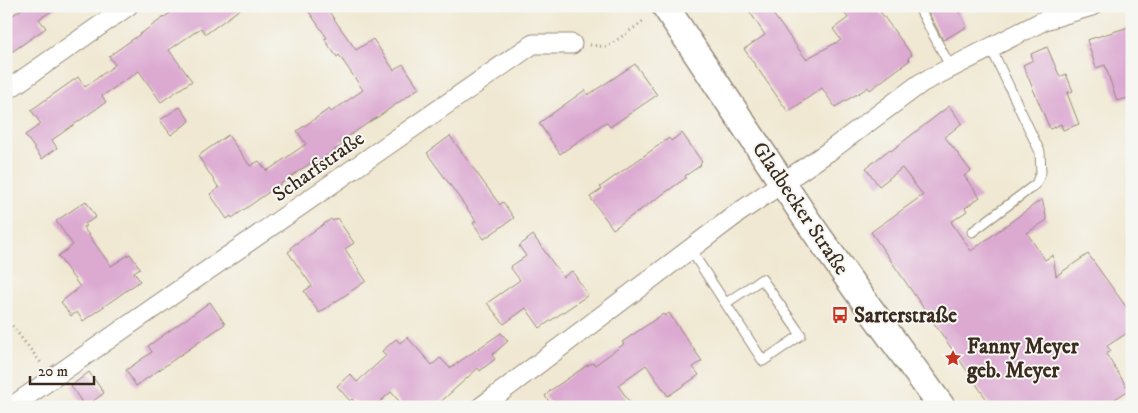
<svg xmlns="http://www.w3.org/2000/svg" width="1138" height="413" font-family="'IM FELL DW Pica',serif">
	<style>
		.building { fill: #dca9d1 }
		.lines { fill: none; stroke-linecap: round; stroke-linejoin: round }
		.lane-casing { stroke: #968978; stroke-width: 11 }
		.street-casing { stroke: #968978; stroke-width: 21 }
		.secondary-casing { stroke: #968978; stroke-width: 29 }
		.path { stroke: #968978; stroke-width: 3; stroke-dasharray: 1 4; stroke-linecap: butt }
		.lane { stroke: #fff; stroke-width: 9 }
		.street { stroke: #fff; stroke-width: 19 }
		.secondary { stroke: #fff; stroke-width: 26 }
		.labels { text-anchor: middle; stroke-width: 4; stroke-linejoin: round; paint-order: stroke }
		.street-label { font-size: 21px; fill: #3b2a1e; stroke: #f6f6f2 }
		.poi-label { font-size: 21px; font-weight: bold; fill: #3b2a1e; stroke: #f6f6f2; text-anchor: start }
	</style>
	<rect width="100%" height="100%" fill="#f6f6f2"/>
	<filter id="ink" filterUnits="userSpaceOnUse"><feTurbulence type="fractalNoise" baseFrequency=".02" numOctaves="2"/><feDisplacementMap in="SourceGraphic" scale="10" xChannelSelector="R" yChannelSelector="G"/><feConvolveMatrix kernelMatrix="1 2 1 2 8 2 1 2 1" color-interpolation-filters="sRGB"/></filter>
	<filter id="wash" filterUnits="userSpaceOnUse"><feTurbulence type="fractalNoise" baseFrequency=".0096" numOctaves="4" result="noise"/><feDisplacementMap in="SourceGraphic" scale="20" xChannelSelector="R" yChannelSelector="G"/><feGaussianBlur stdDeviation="1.12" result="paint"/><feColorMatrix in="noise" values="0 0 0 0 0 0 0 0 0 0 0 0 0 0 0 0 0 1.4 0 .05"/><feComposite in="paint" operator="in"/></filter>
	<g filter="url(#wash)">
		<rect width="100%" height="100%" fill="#f0e8d2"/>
		<g id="blocks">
			<g class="building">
				<polygon points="26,6 60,6 39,19 46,28 6,56 6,20"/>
				<polygon points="180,6 244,6 206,34 201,28 169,50 192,81 161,102 139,71 102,96 106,102 52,140 57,148 42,159 25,135 41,124 31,110 78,77 85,87 115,65 109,56"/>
				<polygon points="305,6 325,6 356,50 373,39 394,70 403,64 419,88 378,117 371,121 340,142 342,145 318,162 316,159 232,218 231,216 227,219 210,194 219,188 198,156 228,135 250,166 259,161 267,171 306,144 297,131 329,109 331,112 363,90 339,55 337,57 324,39 327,38"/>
				<polygon points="746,6 767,6 806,59 841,40 833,29 848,18 839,6 876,6 912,55 908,58 910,60 870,90 868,87 864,90 835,107 822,88 788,112 744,49 765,35"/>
				<polygon points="925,6 956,6 967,27 943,40"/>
				<polygon points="1132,26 1132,97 1117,101 1105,65 1096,68 1087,40"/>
				<polygon points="1047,47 1060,77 1066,74 1073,91 1067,93 1079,124 1063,130 1061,124 1050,129 1023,65 1033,60 1031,54"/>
				<polygon points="635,64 657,95 610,127 606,122 560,154 539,123 585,90 588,95"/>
				<polygon points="949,106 962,123 945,137 971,171 964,176 980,197 965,208 967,211 951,222 971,251 1042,199 1047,220 1027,233 1045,260 1053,255 1056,276 1088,254 1132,315 1132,330 1107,346 1111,351 1106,354 1129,390 1103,407 992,407 871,232 923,195 902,168 879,186 866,168 890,149 891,151"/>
				<polygon points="180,107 190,121 171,135 160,120"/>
				<polygon points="682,133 702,162 700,164 701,165 685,176 686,178 613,229 590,197 602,189 600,187 669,138 671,141"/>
				<polygon points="450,136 500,205 503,202 514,218 484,239 473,223 476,221 427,153"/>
				<polygon points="86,201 96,217 85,224 86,226 83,227 111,266 130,254 140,268 134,272 140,281 83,321 77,312 71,316 61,302 80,287 58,256 73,245 56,221"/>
				<polygon points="337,218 354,243 345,249 366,281 319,313 304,291 312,286 288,252 292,249 291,247 331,219 333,221"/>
				<polygon points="533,235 563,277 572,271 588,295 540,328 526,308 504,324 487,303 520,280 510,267 526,256 519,246"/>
				<polygon points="210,302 225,324 136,386 126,370 152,352 148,346"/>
				<polygon points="669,313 702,361 693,367 699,375 668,396 646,365 618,385 633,407 553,407 545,396 551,390 586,366 593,363 595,365 624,344 622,342 663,314 665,316"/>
				<polygon points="501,333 508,341 492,355 495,359 480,371 478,368 435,407 404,407 391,392 374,407 358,407 352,399 350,401 337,386 350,374 357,382 386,356 382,351 396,339 400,343 407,337 432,365 440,358 450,368"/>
				<polygon points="89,372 104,393 85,407 71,386"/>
			</g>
		</g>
	</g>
	<g filter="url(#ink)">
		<use href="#blocks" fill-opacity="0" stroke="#968978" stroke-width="1"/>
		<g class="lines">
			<g class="lane-casing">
				<g id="lane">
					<polyline points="918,6 951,68"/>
					<polyline points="972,232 1036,184 1041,172 1040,152 991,48"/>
					<polyline points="690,249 763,361 801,335 762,279 726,303"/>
				</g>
			</g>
			<g class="street-casing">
				<g id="street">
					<polyline points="6,91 128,6"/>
					<polyline points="11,407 533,44 572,44"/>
					<polyline points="481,407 738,213 828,152 921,83 1045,20 1092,6"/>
				</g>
			</g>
			<g class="secondary-casing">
				<polyline id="secondary" points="665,6 807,220 857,291 942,407"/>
			</g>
			<g class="path">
				<polyline points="590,45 607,47 645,20"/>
				<polyline points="6,318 41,363"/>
			</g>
			<use href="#lane" class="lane"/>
			<use href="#street" class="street"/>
			<use href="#secondary" class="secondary"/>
		</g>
	</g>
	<defs>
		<g id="bus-bare" transform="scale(1.35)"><path d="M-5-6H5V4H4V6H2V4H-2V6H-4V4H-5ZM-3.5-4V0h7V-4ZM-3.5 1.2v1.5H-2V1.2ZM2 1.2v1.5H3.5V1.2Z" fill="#c8321e" stroke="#f6f6f2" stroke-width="2.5" paint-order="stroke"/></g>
		<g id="sight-bare" transform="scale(1.35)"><path d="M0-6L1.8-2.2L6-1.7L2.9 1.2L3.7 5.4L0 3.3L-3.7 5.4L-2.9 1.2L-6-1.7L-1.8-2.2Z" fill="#c8321e" stroke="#f6f6f2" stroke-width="2.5" paint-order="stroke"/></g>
	</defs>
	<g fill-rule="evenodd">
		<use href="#bus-bare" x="840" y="315"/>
		<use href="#sight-bare" x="953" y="358"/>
	</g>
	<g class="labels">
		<g class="street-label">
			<text transform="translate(318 166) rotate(-35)" y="7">Scharfstraße</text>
			<text transform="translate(801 208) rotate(56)" y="7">Gladbecker Straße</text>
		</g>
		<g class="poi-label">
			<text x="854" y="322">Sarterstraße</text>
			<text x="967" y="353">Fanny Meyer<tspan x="967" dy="24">geb. Meyer</tspan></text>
		</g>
	</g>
	<rect width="1138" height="413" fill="none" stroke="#f6f6f2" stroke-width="25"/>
	<path d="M30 376v8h64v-8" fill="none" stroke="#3b2a1e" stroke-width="2.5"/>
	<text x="38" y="376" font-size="15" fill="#3b2a1e" stroke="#f6f6f2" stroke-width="4" paint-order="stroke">20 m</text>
</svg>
